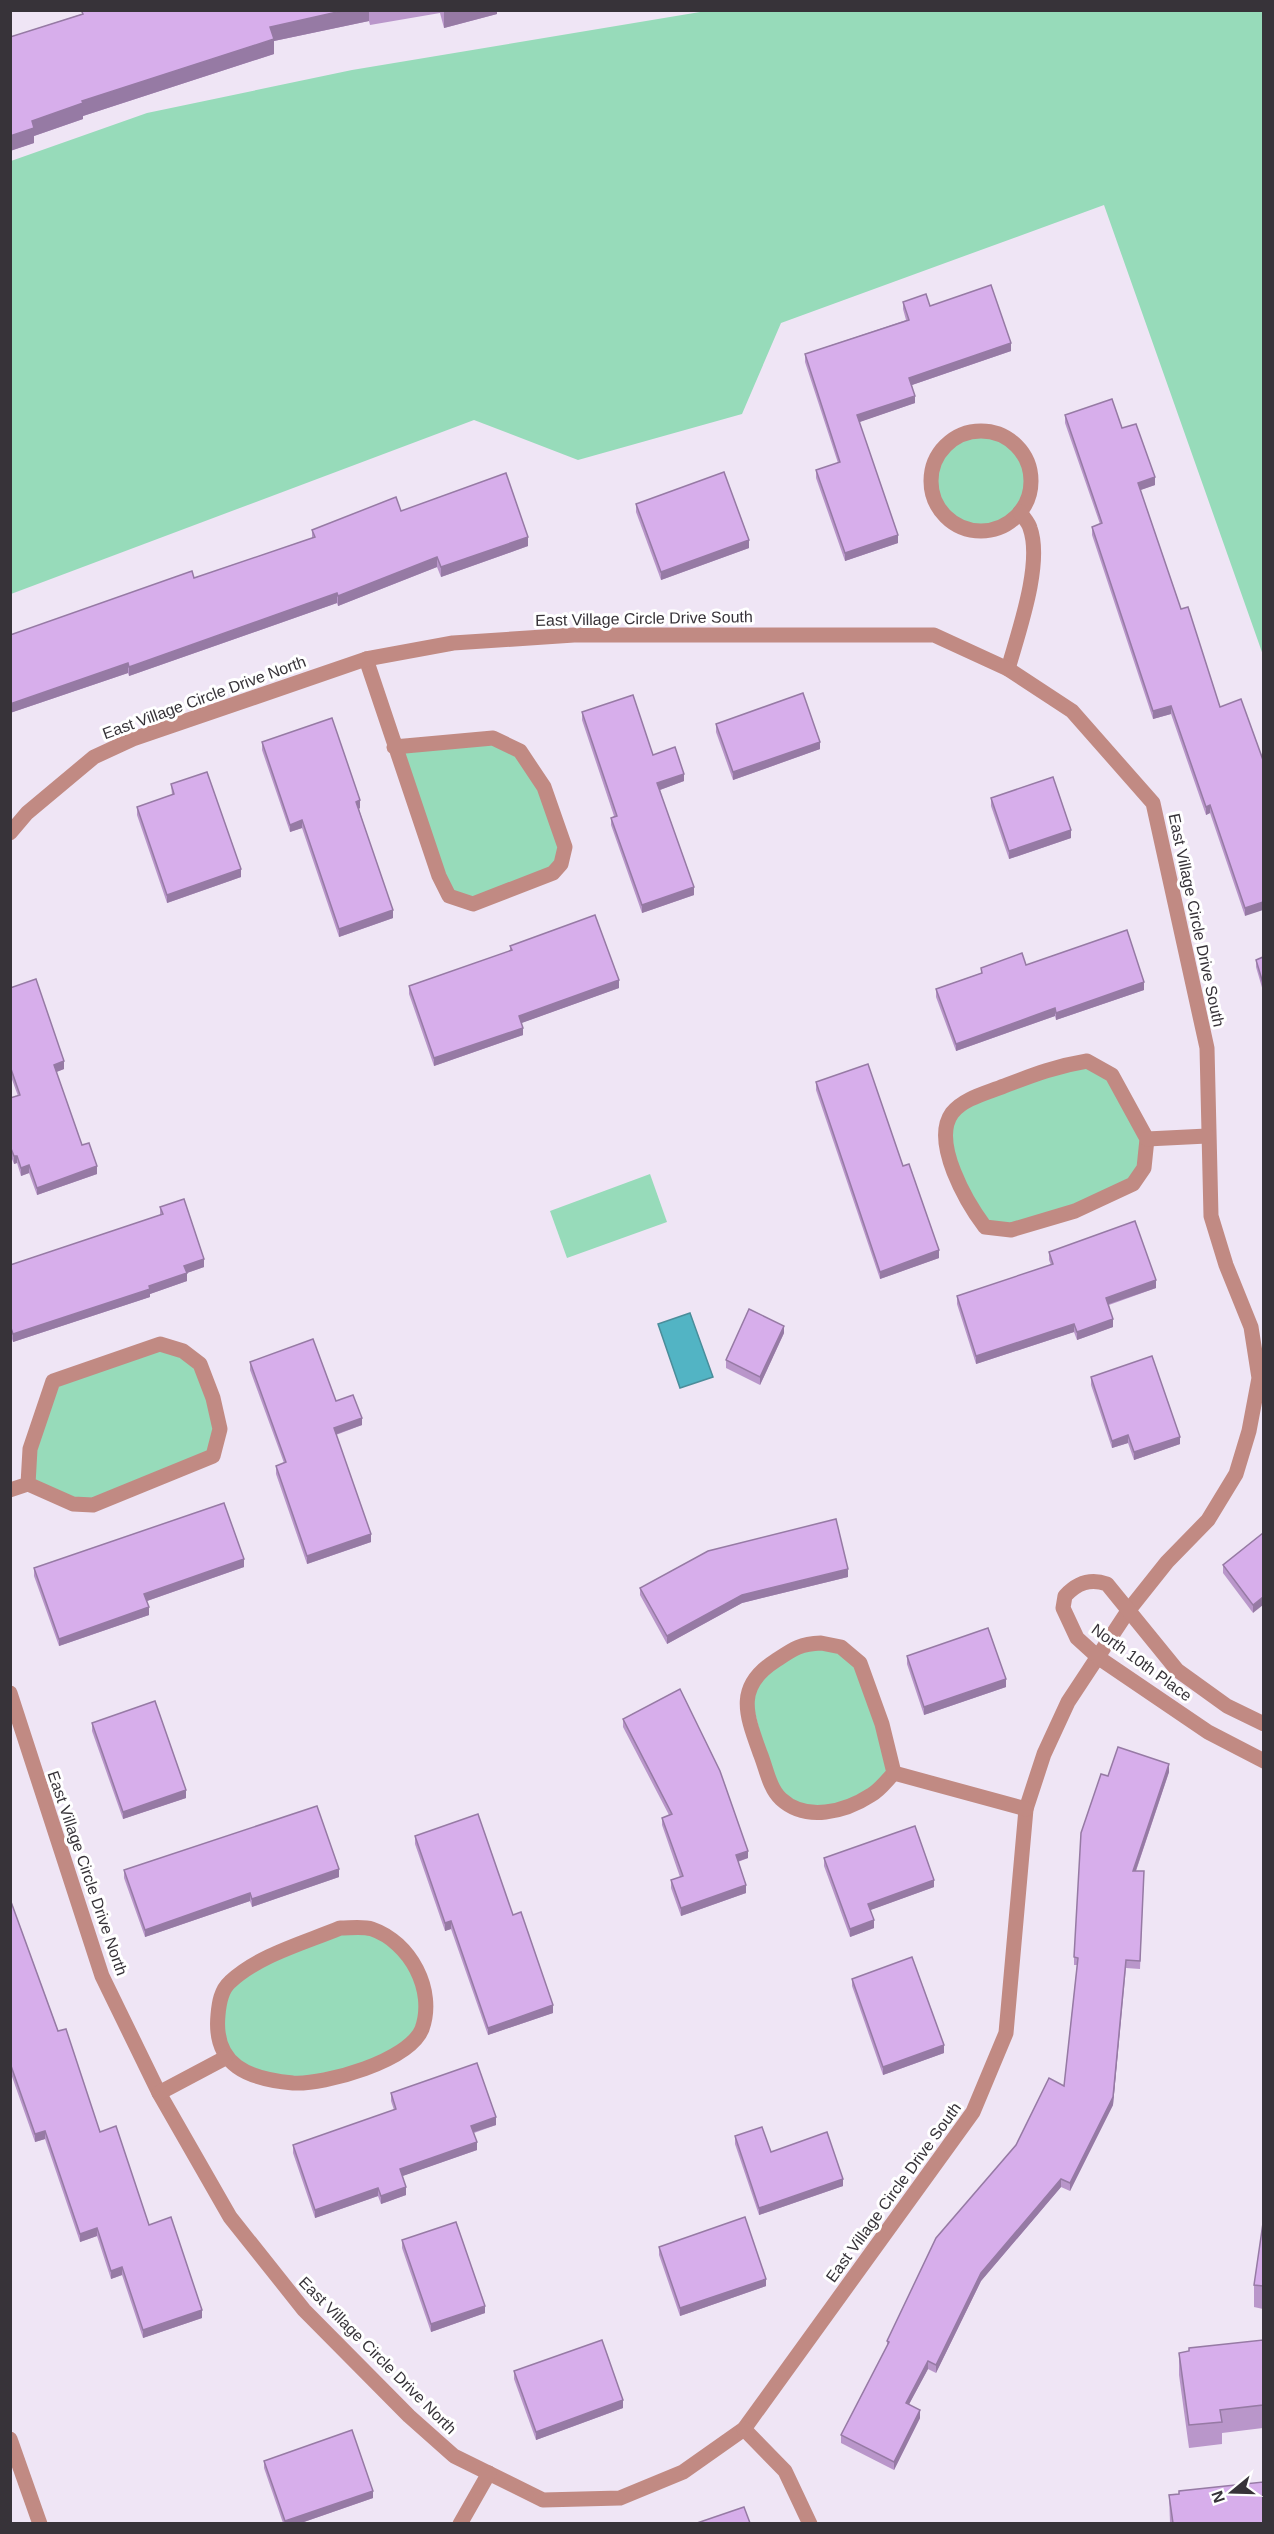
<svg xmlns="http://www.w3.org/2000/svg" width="1274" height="2534" font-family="Arial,sans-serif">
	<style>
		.green { fill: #97dbba }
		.water { fill: #52b4c4; stroke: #4a8d9a; stroke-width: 1.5 }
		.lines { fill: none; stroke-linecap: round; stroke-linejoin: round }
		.minor { stroke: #c18a83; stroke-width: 15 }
		.wall { fill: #b996ca }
		.shaded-wall { fill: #967aa4 }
		.building { fill: #d7aeeb; stroke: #967aa4; stroke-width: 1.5 }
		.labels { text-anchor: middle; stroke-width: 6; stroke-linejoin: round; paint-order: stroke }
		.street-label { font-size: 16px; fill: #373339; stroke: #fff }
	</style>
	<rect width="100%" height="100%" fill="#efe5f5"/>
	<g class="green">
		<polygon points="706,11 1263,11 1263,655 1104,205 781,323 742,414 578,460 474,420 11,594 11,161 147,113 352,70"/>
		<circle cx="981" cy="481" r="50"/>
		<polygon points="493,738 520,751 565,847 561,864 473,904 449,896 394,747"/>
		<polygon points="1087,1061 1112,1075 1147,1139 1133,1184 1011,1230 985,1227 954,1173 951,1115 966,1101"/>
		<polygon points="650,1174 667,1222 567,1258 550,1211"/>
		<polygon points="160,1344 183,1351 213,1398 213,1456 93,1505 28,1484 53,1381"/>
		<polygon points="821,1643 860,1663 894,1773 872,1795 817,1814 773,1787 749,1688 758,1672"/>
		<path d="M340,1928c66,2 65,24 85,78l-21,45 -107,32 -72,-25 -6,-58 10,-17z"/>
	</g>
	<polygon class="water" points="690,1313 713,1377 680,1388 658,1324"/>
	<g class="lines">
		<g class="minor">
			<circle cx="981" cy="481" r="50"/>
			<polyline points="366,659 439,876 449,896 473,904 553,873 561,864 565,847 544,787 520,751 493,738 394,747"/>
			<path d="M1008,669c10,-36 35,-105 22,-141 -1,-5 -7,-11 -10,-16"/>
			<polyline points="10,833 27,813 94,757 133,739 366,659 453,643 574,635 934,635 1008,669 1072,711 1153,803 1207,1048 1211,1216 1226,1265 1251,1327 1259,1378 1249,1431 1236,1474 1208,1520 1167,1562 1128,1611 1068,1702 1044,1754 1026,1809 1006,2033 973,2112 744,2429 683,2472 620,2498 543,2500 454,2456 409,2416 304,2310 230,2217 159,2093 102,1976 10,1693"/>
			<path d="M1087,1061l25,14 35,64 -3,29 -11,16 -58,27 -64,19 -26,-3c-18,-24 -54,-85 -33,-114 12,-15 35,-20 52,-27 29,-11 52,-20 83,-25z"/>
			<polyline points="1147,1139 1207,1136"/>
			<polyline points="10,1490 28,1484 73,1504 93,1505 213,1456 220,1429 213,1398 200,1364 183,1351 160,1344 53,1381 30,1449 28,1484"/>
			<path d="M821,1643l20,4 19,16 22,61 12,49c-7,7 -14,17 -23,22 -26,17 -65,27 -90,4 -12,-11 -15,-32 -21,-46 -14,-39 -25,-66 15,-92 18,-12 24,-17 46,-18z"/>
			<path d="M1264,1724l-37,-18 -50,-36 -70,-86c-17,-6 -30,-1 -42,12l-2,12 14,30 22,20 109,74 56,29"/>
			<polyline points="894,1773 1026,1809"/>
			<path d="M340,1928c10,0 23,-2 32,1 38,13 64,61 50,100 -13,32 -97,56 -129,54 -44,-4 -80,-17 -75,-68 1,-12 3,-25 12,-33 29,-27 74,-39 110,-54z"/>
			<polyline points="159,2093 225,2058"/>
			<polyline points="744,2429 785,2471 810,2524"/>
			<polyline points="10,2439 40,2524"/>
			<polyline points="460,2524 489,2473"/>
		</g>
	</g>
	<g class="wall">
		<polygon points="85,10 497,10 497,14 444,28 440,13 370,25 369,21 274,41 274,54 83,116 83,119 34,136 34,143 10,151 10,37 82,14 82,12"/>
		<polygon points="903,302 930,306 1011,351 912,385 915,403 859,422 898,543 845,561 816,478 816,470 838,463 805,362 805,354 906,320 903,309"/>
		<polygon points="1065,415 1122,428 1155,485 1140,490 1181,609 1220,707 1263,760 1245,916 1210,813 1206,815 1171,714 1153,719 1092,535 1092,527 1100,524 1065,423"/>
		<polygon points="636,504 749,548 661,580 636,512"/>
		<polygon points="401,511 528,546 441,577 437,567 338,606 337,603 129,676 128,673 10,713 194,578 312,538 312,530"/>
		<polygon points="582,712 653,755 684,781 660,790 694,895 642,913 611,825 611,818 614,816 582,720"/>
		<polygon points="716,724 820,749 733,780 716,732"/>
		<polygon points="262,742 360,808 359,809 393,918 339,937 302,828 290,832 262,750"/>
		<polygon points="171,784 241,877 167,903 137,815 137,807 172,795"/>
		<polygon points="991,798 1071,838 1009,859 991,806"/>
		<polygon points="510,946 619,988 521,1023 523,1035 434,1066 409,994 409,986 510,951"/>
		<polygon points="1263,957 1263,991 1256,967 1256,960"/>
		<polygon points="1026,965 1144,990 1056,1020 1055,1016 956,1051 936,997 936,989 981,973 981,968"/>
		<polygon points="10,988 64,1069 56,1072 82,1145 97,1174 37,1195 29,1173 21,1176 17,1163 14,1164 10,1154 10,1098 18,1096 10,1074"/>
		<polygon points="816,1082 903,1166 939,1258 880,1279 816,1090"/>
		<polygon points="160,1207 204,1267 187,1273 187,1281 150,1294 150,1297 13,1342 10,1333 10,1265 160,1215"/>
		<polygon points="1049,1252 1156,1288 1109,1305 1113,1327 1077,1340 1074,1332 976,1364 957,1304 957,1296 1051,1265 1049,1260"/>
		<polygon points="784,1333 760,1385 726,1368 726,1360"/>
		<polygon points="250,1362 336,1401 362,1425 336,1435 371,1542 307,1564 276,1474 276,1466 284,1463 250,1370"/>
		<polygon points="1091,1377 1180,1444 1134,1460 1128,1443 1112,1448 1091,1385"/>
		<polygon points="1263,1533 1253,1613 1223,1573 1223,1565"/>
		<polygon points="244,1567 147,1601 149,1615 59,1646 34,1576 34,1568"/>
		<polygon points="848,1577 742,1603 667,1644 640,1595 640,1588"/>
		<polygon points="907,1656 1006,1687 924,1715 907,1664"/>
		<polygon points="623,1719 748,1858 738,1862 746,1893 681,1916 671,1888 671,1880 680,1877 662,1825 662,1818 669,1815 623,1727"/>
		<polygon points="92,1723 186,1798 123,1819 92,1731"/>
		<polygon points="1169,1772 1136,1871 1144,1871 1140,1969 1126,1968 1113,2105 1070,2191 1061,2187 981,2281 936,2373 928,2369 909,2404 920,2418 894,2470 841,2443 841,2435 887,2347 887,2341 1016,2145 1064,2086 1077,1965 1074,1965 1074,1957 1108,1776"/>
		<polygon points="415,1836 513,1915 553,2013 488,2035 451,1929 445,1931 415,1844"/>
		<polygon points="824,1858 934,1887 870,1910 874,1928 850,1937 824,1866"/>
		<polygon points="124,1870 339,1877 252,1907 250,1901 145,1937 124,1878"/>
		<polygon points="10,1899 58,2031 100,2132 149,2225 202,2318 143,2338 122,2275 111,2279 97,2236 80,2242 45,2139 35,2142 10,2071"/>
		<polygon points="852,1979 944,2053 883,2075 852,1986"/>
		<polygon points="391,2093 496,2125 474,2133 477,2150 402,2176 406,2195 381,2204 378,2196 315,2218 293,2153 293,2145 394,2110 391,2101"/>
		<polygon points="735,2136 771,2152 843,2186 759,2215 735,2144"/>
		<polygon points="1263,2223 1263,2309 1254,2307 1254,2285"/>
		<polygon points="402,2240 485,2313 431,2332 402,2248"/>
		<polygon points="659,2247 766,2286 680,2316 659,2255"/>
		<polygon points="1263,2340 1263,2428 1222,2433 1222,2444 1189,2448 1179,2375 1179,2353"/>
		<polygon points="514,2371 623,2408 536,2440 514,2379"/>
		<polygon points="264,2461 373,2498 301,2523 283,2523 264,2468"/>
		<polygon points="1169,2495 1263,2523 1170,2523"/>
	</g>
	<g class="shaded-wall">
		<polygon points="346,10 369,10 369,21 274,41 274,54 83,116 83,119 34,136 34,143 10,151 10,136 32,121 270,27"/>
		<polygon points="451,10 497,10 497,14 444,28 444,12"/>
		<polygon points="1011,343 1011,351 909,386 909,378"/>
		<polygon points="915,396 915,403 857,423 857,415"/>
		<polygon points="1155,477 1155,485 1138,491 1138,483"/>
		<polygon points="898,535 898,543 845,561 845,553"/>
		<polygon points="528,537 528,546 441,577 441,567"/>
		<polygon points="749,540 749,548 661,580 661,572"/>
		<polygon points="437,557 437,567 338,606 338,596"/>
		<polygon points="337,593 337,603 129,676 129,667"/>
		<polygon points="128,663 128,673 10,713 10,704"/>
		<polygon points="1171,706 1171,714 1153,719 1153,711"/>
		<polygon points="820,742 820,749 733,780 733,772"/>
		<polygon points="684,774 684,781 657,791 657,783"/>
		<polygon points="360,800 360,808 356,810 356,802"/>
		<polygon points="1210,805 1210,813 1206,815 1206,807"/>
		<polygon points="302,820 302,828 290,832 290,825"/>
		<polygon points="1071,830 1071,838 1009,859 1009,851"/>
		<polygon points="241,869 241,877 167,903 167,895"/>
		<polygon points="694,887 694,895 642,913 642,905"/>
		<polygon points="1263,902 1263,910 1245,916 1245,908"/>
		<polygon points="393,910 393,918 339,937 339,929"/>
		<polygon points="619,980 619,988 519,1024 519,1016"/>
		<polygon points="1144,982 1144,990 1056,1020 1056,1013"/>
		<polygon points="1055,1008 1055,1016 956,1051 956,1044"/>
		<polygon points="523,1028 523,1035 434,1066 434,1058"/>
		<polygon points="64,1061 64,1069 54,1073 54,1065"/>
		<polygon points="14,1156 17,1156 17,1163 14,1164"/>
		<polygon points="29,1165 29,1173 21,1176 21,1168"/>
		<polygon points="97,1166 97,1174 37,1195 37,1188"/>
		<polygon points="939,1250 939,1258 880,1279 880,1272"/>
		<polygon points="204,1259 204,1267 184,1274 184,1266"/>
		<polygon points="187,1273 187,1281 150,1294 150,1297 13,1342 13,1334"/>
		<polygon points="1156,1280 1156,1288 1106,1305 1106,1298"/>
		<polygon points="1113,1319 1113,1327 1077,1340 1077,1332"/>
		<polygon points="1074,1324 1074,1332 976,1364 976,1356"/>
		<polygon points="784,1326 784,1333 760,1385 760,1377"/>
		<polygon points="362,1418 362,1425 334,1435 334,1428"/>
		<polygon points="1128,1435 1128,1443 1112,1448 1112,1441"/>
		<polygon points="1180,1437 1180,1444 1134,1460 1134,1452"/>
		<polygon points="371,1534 371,1542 307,1564 307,1556"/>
		<polygon points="244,1559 244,1567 144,1602 144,1594"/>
		<polygon points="848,1569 848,1577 742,1603 667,1644 667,1636 742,1595"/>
		<polygon points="1263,1597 1263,1605 1253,1613 1253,1605"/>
		<polygon points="149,1607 149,1615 59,1646 59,1639"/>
		<polygon points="1006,1679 1006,1687 924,1715 924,1707"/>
		<polygon points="1169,1764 1169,1772 1133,1879 1133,1871"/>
		<polygon points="186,1790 186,1798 123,1819 123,1812"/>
		<polygon points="748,1851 748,1858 736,1862 736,1855"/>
		<polygon points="339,1869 339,1877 252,1907 252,1899"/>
		<polygon points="934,1880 934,1887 868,1911 868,1904"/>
		<polygon points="746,1885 746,1893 681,1916 681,1908"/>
		<polygon points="250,1893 250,1901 145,1937 145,1930"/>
		<polygon points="874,1920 874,1928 850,1937 850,1929"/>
		<polygon points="451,1921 451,1929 445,1931 445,1923"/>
		<polygon points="1126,1960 1113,2105 1070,2191 1070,2183"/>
		<polygon points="553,2005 553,2013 488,2035 488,2028"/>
		<polygon points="944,2045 944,2053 883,2075 883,2067"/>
		<polygon points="496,2117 496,2125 471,2133 471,2126"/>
		<polygon points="45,2131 45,2139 35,2142 35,2134"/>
		<polygon points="477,2142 477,2150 400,2177 400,2169"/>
		<polygon points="843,2179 843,2186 759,2215 759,2208"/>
		<polygon points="1061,2179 1061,2187 981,2281 936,2373 936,2365 981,2273"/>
		<polygon points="406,2187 406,2195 381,2204 381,2196"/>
		<polygon points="378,2188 378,2196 315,2218 315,2210"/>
		<polygon points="97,2228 97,2236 80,2242 80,2234"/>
		<polygon points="122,2267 122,2275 111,2279 111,2271"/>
		<polygon points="766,2279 766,2286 680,2316 680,2308"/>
		<polygon points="485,2306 485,2313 431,2332 431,2324"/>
		<polygon points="202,2310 202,2318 143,2338 143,2330"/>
		<polygon points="928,2361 928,2369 906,2410 906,2403"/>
		<polygon points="623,2400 623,2408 536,2440 536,2432"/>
		<polygon points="920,2410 920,2418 894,2470 894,2462"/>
		<polygon points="373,2491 373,2498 301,2523 285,2523 285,2521"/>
	</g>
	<g class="building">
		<polygon points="85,10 346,10 270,27 274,39 82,101 83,103 32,121 34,128 10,136 10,37 83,14 82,12"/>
		<polygon points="991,285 1011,343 909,378 915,396 857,415 898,535 845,553 816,470 840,462 805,354 909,320 903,302 926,294 930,306"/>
		<polygon points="1112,399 1122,428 1136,424 1155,477 1138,483 1181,609 1188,607 1220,707 1241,699 1263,760 1263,902 1245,908 1210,805 1206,807 1171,706 1153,711 1092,527 1102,523 1065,415"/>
		<polygon points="724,472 749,540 661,572 636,504"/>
		<polygon points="506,473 528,537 441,567 437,557 338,596 337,593 129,667 128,663 10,704 10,635 192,571 194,578 315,537 312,530 396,497 401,511"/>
		<polygon points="803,693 820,742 733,772 716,724"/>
		<polygon points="633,695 653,755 675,747 684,774 657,783 694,887 642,905 611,818 617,816 582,712"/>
		<polygon points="332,718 360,800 356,802 393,910 339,929 302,820 290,825 262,742"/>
		<polygon points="207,772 241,869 167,895 137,807 174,794 171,784"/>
		<polygon points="1053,777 1071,830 1009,851 991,798"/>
		<polygon points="595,915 619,980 519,1016 523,1028 434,1058 409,986 512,950 510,946"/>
		<polygon points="1127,930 1144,982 1056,1013 1055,1008 956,1044 936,989 982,973 981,968 1022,953 1026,965"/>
		<polygon points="1263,957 1263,983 1256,960"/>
		<polygon points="36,979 64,1061 54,1065 82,1145 89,1143 97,1166 37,1188 29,1165 21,1168 17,1156 14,1156 10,1146 10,1098 20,1095 10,1066 10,988"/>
		<polygon points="868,1064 903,1166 909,1164 939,1250 880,1272 816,1082"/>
		<polygon points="184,1199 204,1259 184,1266 187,1273 149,1286 150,1289 13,1334 10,1325 10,1265 163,1214 160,1207"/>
		<polygon points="1135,1221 1156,1280 1106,1298 1113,1319 1077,1332 1074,1324 976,1356 957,1296 1053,1264 1049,1252"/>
		<polygon points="749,1309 784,1326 760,1377 726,1360"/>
		<polygon points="313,1339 336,1401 353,1395 362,1418 334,1428 371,1534 307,1556 276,1466 286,1462 250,1362"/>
		<polygon points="1152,1356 1180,1437 1134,1452 1128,1435 1112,1441 1091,1377"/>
		<polygon points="224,1503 244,1559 144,1594 149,1607 59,1639 34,1568"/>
		<polygon points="836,1519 848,1569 742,1595 667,1636 640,1588 708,1551"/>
		<polygon points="1263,1533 1263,1597 1253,1605 1223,1565"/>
		<polygon points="988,1628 1006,1679 924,1707 907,1656"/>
		<polygon points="680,1689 720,1771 748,1851 736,1855 746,1885 681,1908 671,1880 683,1876 662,1818 672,1814 623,1719"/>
		<polygon points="155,1701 186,1790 123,1812 92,1723"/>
		<polygon points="1118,1747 1169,1764 1133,1871 1144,1871 1140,1961 1126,1960 1113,2097 1070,2183 1061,2179 981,2273 936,2365 928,2361 906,2403 920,2410 894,2462 841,2435 889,2342 887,2341 936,2238 1016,2145 1049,2078 1064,2086 1078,1958 1074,1957 1081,1833 1101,1774 1108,1776"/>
		<polygon points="317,1806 339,1869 252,1899 250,1893 145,1930 124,1870"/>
		<polygon points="478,1814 513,1915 521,1912 553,2005 488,2028 451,1921 445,1923 415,1836"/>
		<polygon points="915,1826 934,1880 868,1904 874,1920 850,1929 824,1858"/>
		<polygon points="10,1899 58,2031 66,2029 100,2132 116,2126 149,2225 171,2217 202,2310 143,2330 122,2267 111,2271 97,2228 80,2234 45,2131 35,2134 10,2063"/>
		<polygon points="912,1957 944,2045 883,2067 852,1979"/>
		<polygon points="477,2063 496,2117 471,2126 477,2142 400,2169 406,2187 381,2196 378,2188 315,2210 293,2145 396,2109 391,2093"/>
		<polygon points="762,2127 771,2152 827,2132 843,2179 759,2208 735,2136"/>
		<polygon points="745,2217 766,2279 680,2308 659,2247"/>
		<polygon points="456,2222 485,2306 431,2324 402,2240"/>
		<polygon points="1263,2223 1263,2286 1254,2285"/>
		<polygon points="602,2340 623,2400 536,2432 514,2371"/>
		<polygon points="1263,2340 1263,2405 1220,2410 1222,2422 1189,2425 1179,2353 1189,2351 1189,2348"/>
		<polygon points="352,2430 373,2491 285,2521 264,2461"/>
		<polygon points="1263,2482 1263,2523 1173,2523 1169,2495 1179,2494 1179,2491"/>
		<polygon points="744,2507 750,2523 697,2523"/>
	</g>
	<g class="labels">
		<g class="street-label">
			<text transform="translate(644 618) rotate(-1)" y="6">East Village Circle Drive South</text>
			<text transform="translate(204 697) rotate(-20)" y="6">East Village Circle Drive North</text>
			<text transform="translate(1197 920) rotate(78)" y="6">East Village Circle Drive South</text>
			<text transform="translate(1142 1662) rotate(36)" y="6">North 10th Place</text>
			<text transform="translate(88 1873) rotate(71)" y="6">East Village Circle Drive North</text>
			<text transform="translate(893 2192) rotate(-54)" y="6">East Village Circle Drive South</text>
			<text transform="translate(378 2355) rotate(45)" y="6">East Village Circle Drive North</text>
		</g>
	</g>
	<rect width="1274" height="2534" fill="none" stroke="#373339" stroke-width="24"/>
	<g transform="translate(1232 2492) rotate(251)" stroke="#ffffff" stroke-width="4.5" paint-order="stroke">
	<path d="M0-4.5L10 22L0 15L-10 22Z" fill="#373339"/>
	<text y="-9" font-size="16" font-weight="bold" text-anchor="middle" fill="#373339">N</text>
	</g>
</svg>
